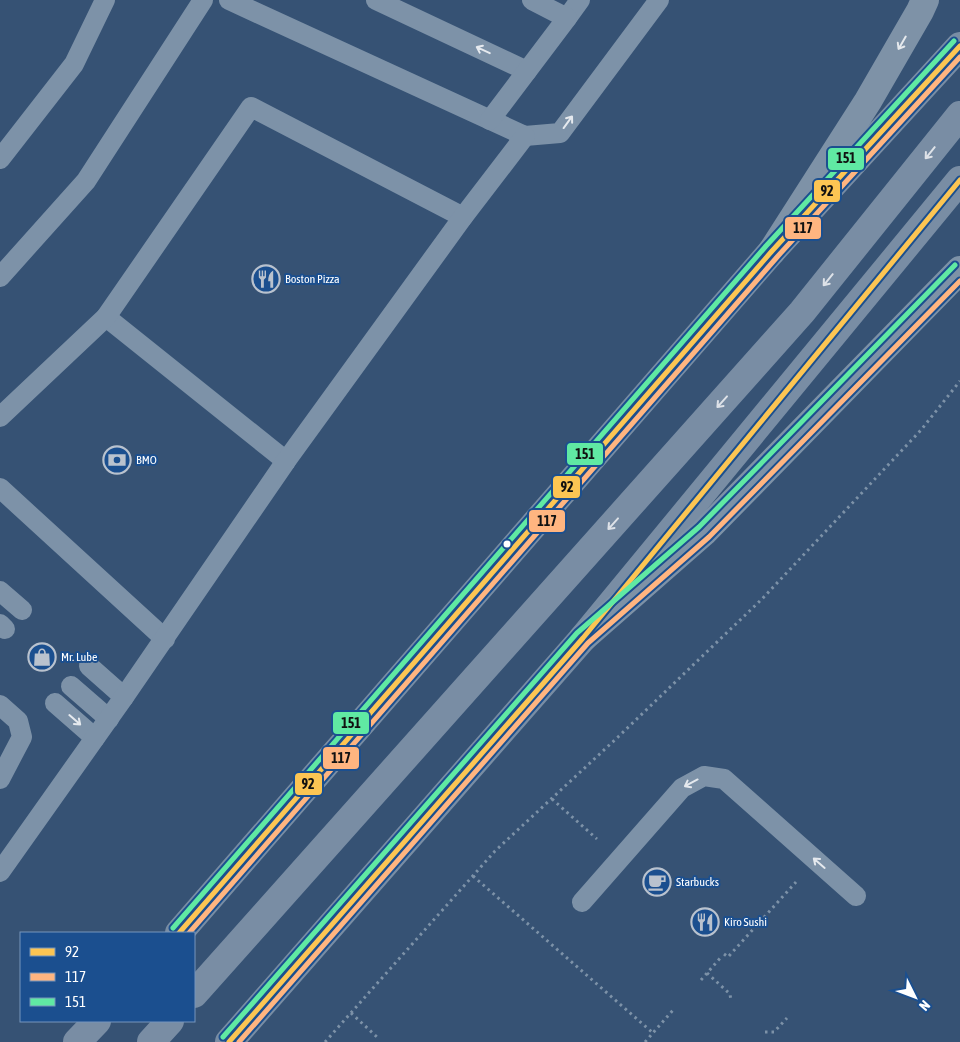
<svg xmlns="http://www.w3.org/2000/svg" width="960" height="1042" font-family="'Asap Condensed',sans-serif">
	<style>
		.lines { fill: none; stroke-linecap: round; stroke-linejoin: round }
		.path { stroke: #7d92a8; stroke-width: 3; stroke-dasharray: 2.5 4; stroke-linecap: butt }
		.lane { stroke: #7d92a8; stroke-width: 20 }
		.secondary { stroke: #798da4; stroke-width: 28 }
		.highway { stroke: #7e92a7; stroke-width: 28 }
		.bus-1-casing { stroke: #1b4f8f; stroke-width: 9 }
		.bus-2-casing { stroke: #1b4f8f; stroke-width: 9 }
		.bus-3-casing { stroke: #1b4f8f; stroke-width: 9 }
		.bus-1 { stroke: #fcc553; stroke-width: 5 }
		.bus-2 { stroke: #ffb580; stroke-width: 5 }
		.bus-3 { stroke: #60e9a3; stroke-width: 5 }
		.oneway { stroke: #e5e9ed }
		.oneway2 { stroke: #e5e9ee }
		.oneway3 { stroke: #dee2e8 }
		.bus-dot { fill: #fff; stroke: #1b4f8f; stroke-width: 2 }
		.labels { text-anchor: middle; stroke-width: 4; stroke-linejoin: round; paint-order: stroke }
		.poi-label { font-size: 12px; fill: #fff; stroke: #1b4f8f; text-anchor: start }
		.line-badge { stroke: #1b4f8f; stroke-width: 2 }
		.pale-badge-label { font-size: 14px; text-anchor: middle; font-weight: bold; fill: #111 }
	</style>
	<rect width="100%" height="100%" fill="#365274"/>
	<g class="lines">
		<g class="path">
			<polyline points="552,799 597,839"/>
			<polyline points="473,876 653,1033"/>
			<polyline points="724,954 728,957 796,882"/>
			<polyline points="707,973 730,994 731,1001"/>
			<polyline points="701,980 722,956"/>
			<polyline points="351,1013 377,1037"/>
			<polyline points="765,1032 774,1032 787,1018"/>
			<polyline points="325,1042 495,851 618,737 762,599 921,430 960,381"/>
			<polyline points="645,1042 674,1009"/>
		</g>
		<g class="lane">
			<polyline points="229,0 525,136 560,133 659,0"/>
			<polyline points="376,0 527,71"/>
			<polyline points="567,18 580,0"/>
			<polyline points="490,120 567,18 532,0"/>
			<polyline points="0,159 74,64 105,0"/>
			<polyline points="0,277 86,181 203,0"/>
			<polyline points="106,317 286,461"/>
			<polyline points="0,417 106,317 251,107 463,217"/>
			<polyline points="0,488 165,639"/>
			<polyline points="0,591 22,610"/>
			<polyline points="0,624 5,629"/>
			<polyline points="89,666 124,697"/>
			<polyline points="71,686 109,719"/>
			<polyline points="55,703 95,738"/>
			<polyline points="0,705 18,721 22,737 0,779"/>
			<polyline points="0,872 124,697 286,461 463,217 525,136"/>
			<polyline points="582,902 682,788 704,776 724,779 856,896"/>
		</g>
		<g class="secondary">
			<polyline points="179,933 772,251 960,46"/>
			<polyline points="194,994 802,312 960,115"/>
			<polyline points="77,1042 97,1021"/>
			<polyline points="151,1042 170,1021"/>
			<polyline points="229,1042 583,638 960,180"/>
		</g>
		<g class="highway">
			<polyline points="772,251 868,101 920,11 925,0"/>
			<polyline points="583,638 704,532 960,270"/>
		</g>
		<g class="bus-1-casing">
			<g id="bus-1">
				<polyline points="179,933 772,251 960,46"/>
				<polyline points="229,1042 583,638 960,180"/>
			</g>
		</g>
		<g class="bus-2-casing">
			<g id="bus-2">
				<polyline points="189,933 778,256 960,57"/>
				<polyline points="239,1042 588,643 709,537 960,281"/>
			</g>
		</g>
		<g class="bus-3-casing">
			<g id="bus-3">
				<polyline points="173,928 766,246 954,41"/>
				<polyline points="223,1037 577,633 699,527 955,265"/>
			</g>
		</g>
		<use href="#bus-1" class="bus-1"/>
		<use href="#bus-2" class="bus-2"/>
		<use href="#bus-3" class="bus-3"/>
	</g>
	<defs><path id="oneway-shaft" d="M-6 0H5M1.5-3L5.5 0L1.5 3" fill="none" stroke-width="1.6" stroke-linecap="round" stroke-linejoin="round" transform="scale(1.25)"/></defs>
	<use class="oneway" href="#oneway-shaft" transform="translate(902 43) rotate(120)"/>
	<g class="oneway2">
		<use href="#oneway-shaft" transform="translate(483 50) rotate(-155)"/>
		<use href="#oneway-shaft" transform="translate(568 122) rotate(-54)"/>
		<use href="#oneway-shaft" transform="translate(75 720) rotate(41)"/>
		<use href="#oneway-shaft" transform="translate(691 783) rotate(152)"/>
		<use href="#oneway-shaft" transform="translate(819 863) rotate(-139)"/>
	</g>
	<g class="oneway3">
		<use href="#oneway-shaft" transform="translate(930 153) rotate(129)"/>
		<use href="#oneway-shaft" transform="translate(828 280) rotate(129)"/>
		<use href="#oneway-shaft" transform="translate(722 402) rotate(132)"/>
		<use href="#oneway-shaft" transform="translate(613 524) rotate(132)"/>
	</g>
	<defs>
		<g id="restaurant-ring" transform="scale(1.4375)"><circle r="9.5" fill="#1b4f8f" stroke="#b9c2ce" stroke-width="1.5"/><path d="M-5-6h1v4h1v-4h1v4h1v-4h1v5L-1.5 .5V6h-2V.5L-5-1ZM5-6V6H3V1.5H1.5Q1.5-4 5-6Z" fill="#b9c2ce"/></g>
		<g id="bank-ring" transform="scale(1.4375)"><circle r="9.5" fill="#1b4f8f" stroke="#b9c2ce" stroke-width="1.5"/><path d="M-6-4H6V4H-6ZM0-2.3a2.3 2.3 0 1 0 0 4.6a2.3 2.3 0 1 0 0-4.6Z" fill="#b9c2ce"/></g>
		<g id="shop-ring" transform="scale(1.4375)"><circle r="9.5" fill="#1b4f8f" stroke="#b9c2ce" stroke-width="1.5"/><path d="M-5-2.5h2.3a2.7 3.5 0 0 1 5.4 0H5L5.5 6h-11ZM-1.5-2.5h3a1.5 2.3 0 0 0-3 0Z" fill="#b9c2ce"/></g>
		<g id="cafe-ring" transform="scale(1.4375)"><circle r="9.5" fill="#1b4f8f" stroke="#b9c2ce" stroke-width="1.5"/><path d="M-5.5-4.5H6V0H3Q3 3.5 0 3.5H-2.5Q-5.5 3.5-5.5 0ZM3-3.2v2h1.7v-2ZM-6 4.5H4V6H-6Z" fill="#b9c2ce"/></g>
	</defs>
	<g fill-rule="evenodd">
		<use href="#restaurant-ring" x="266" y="279"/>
		<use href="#bank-ring" x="117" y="460"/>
		<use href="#shop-ring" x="42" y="657"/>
		<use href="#cafe-ring" x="657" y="882"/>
		<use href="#restaurant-ring" x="705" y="922"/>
	</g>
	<circle class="bus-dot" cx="507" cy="544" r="4.5"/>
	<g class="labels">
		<g class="poi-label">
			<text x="285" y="283">Boston Pizza</text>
			<text x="136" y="464">BMO</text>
			<text x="61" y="661">Mr. Lube</text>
			<text x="676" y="886">Starbucks</text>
			<text x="724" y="926">Kiro Sushi</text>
		</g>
	</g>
	<g class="line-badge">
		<rect x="827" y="147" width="38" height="24" rx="5" fill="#60e9a3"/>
		<rect x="813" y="179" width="28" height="24" rx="5" fill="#fcc553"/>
		<rect x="784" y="216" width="38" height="24" rx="5" fill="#ffb580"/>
		<rect x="566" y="442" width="38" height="24" rx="5" fill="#60e9a3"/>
		<rect x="552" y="475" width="29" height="24" rx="5" fill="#fcc553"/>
		<rect x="528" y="509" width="38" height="24" rx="5" fill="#ffb580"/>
		<rect x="332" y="711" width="38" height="24" rx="5" fill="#60e9a3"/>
		<rect x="322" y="746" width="38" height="24" rx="5" fill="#ffb580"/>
		<rect x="294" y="772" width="29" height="24" rx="5" fill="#fcc553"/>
	</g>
	<g class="pale-badge-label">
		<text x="846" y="163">151</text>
		<text x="827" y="196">92</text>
		<text x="803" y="233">117</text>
		<text x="585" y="459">151</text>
		<text x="567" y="492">92</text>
		<text x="547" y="526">117</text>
		<text x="351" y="728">151</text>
		<text x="341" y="763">117</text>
		<text x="308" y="789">92</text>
	</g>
	<rect x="20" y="932" width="175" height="90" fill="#1b4f8f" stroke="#7695bc"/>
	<rect x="30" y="948" width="25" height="8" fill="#fcc553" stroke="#7695bc"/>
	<text x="65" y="957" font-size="15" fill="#ffffff">92</text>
	<rect x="30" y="973" width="25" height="8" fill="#ffb580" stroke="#7695bc"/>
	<text x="65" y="982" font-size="15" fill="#ffffff">117</text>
	<rect x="30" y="998" width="25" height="8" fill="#60e9a3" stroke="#7695bc"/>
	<text x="65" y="1007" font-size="15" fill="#ffffff">151</text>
	<g transform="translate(915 997) rotate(132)" stroke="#1b4f8f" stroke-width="4" paint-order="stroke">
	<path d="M0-4L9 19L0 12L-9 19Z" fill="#ffffff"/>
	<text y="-8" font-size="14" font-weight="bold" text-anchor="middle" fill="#ffffff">N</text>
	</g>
</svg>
